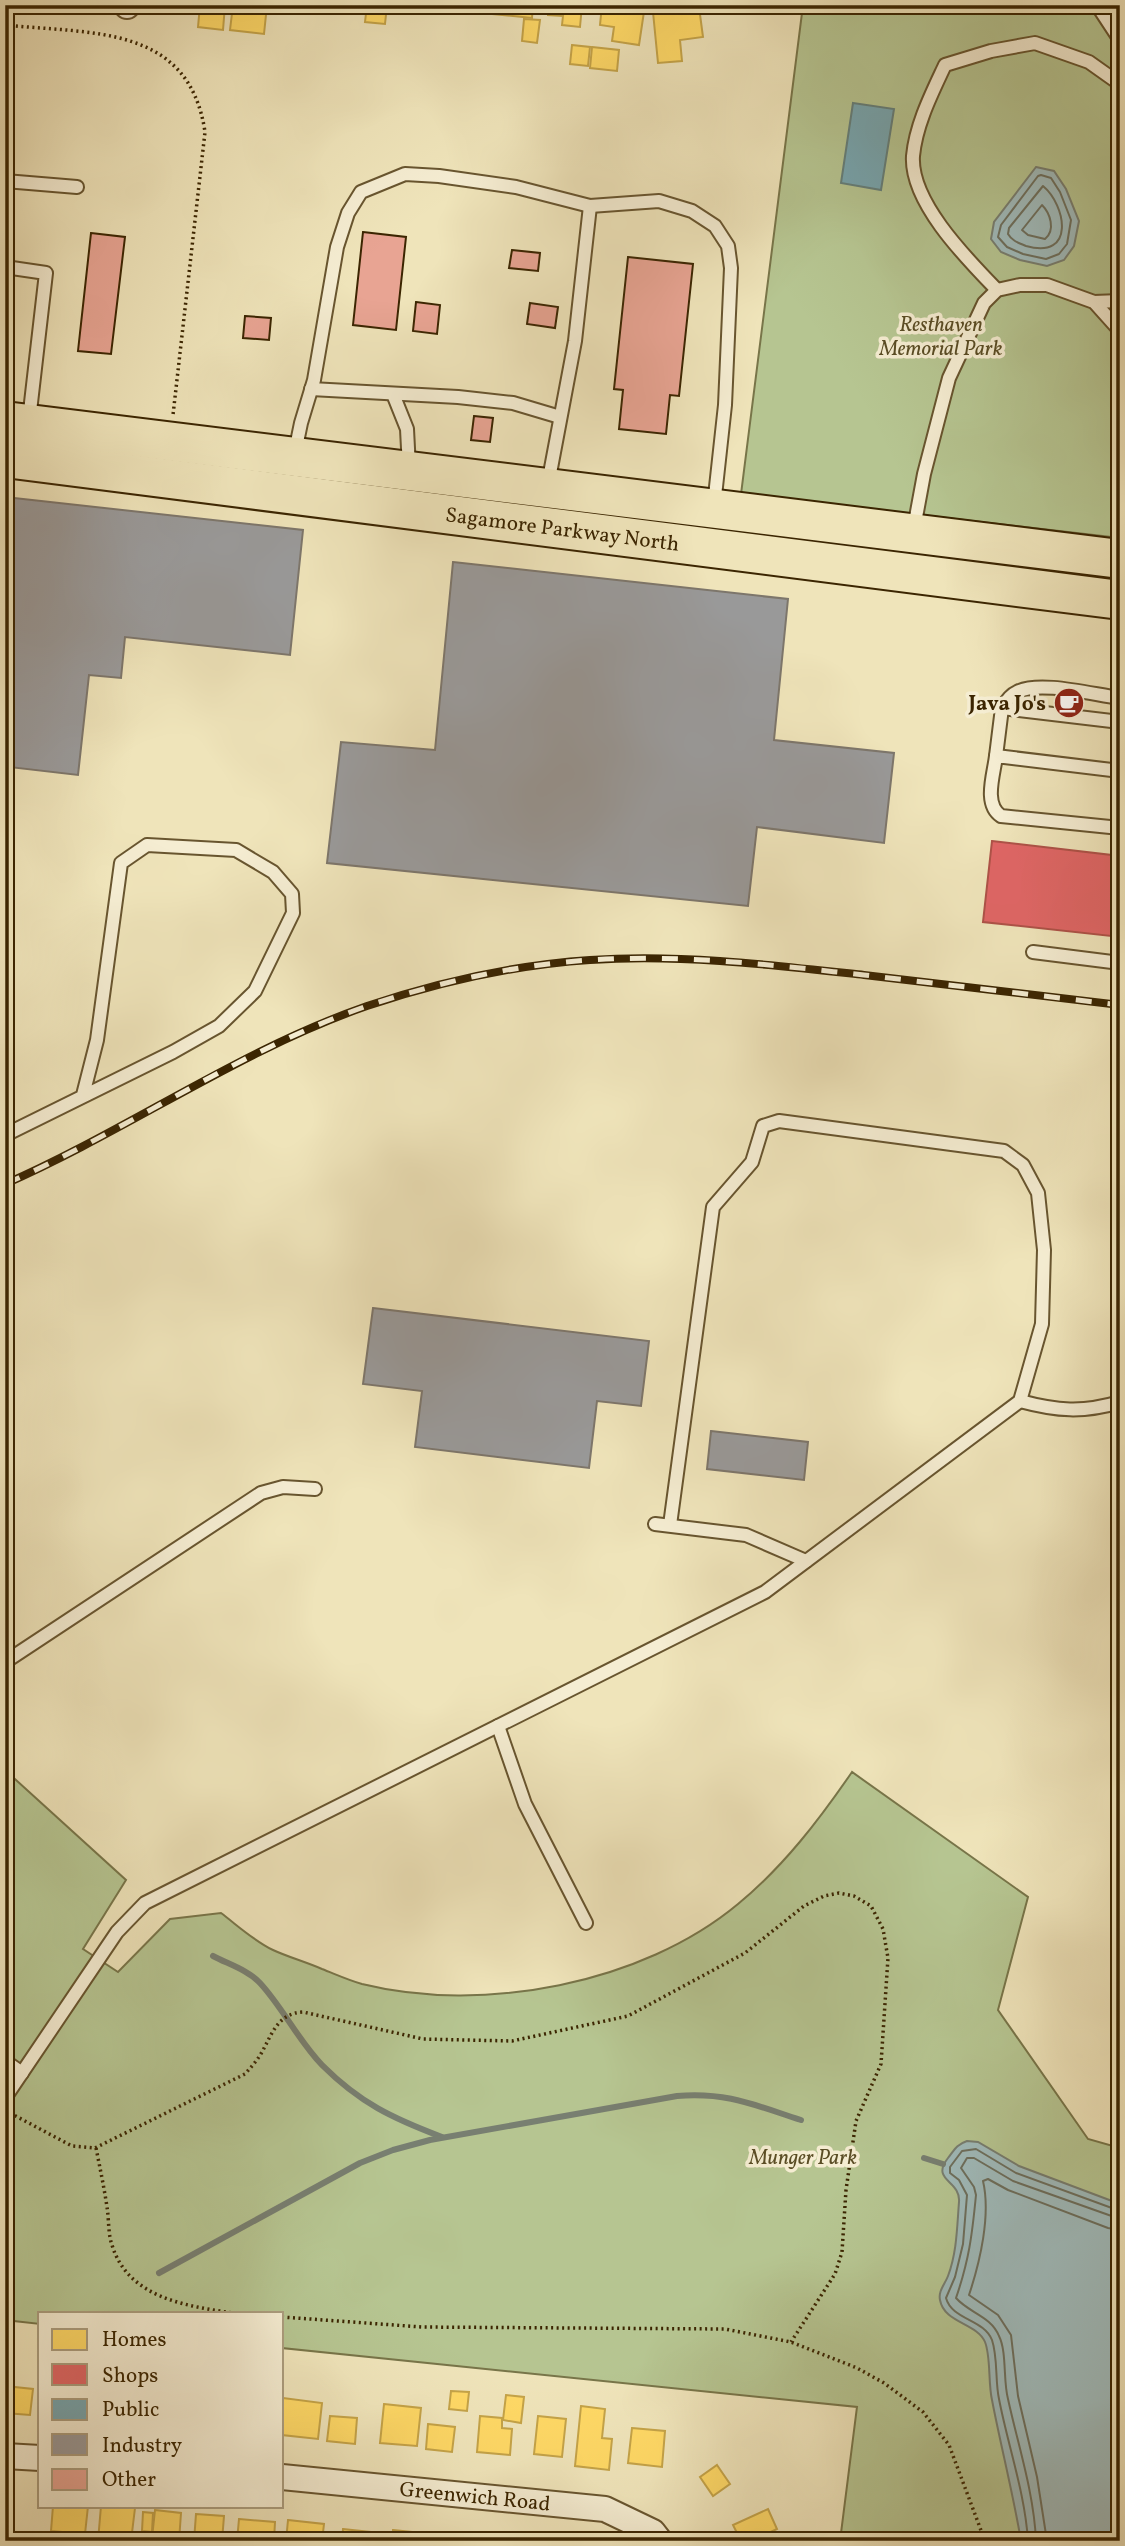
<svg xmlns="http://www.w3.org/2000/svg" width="1125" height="2546" font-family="Vollkorn,serif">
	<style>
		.green { fill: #b6c591; stroke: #787549; stroke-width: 2 }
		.water { fill: #a0bbbb; stroke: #787f71; stroke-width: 2 }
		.homes { fill: #ffd966; stroke: #c4a348; stroke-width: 2 }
		.shops { fill: #e06666; stroke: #ae5248; stroke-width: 2 }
		.public { fill: #76a5af; stroke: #647f7b; stroke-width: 2 }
		.industry { fill: #999; stroke: #7d766b; stroke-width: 2 }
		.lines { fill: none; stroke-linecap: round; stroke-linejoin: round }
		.shore { stroke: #6e705e; stroke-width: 2 }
		.stream { stroke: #787f71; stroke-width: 6 }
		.building { fill: #e8a493; stroke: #3b2501; stroke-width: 2 }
		.service-casing { stroke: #68552f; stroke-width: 16 }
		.minor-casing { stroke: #68552f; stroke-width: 28 }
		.primary-casing { stroke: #3b2501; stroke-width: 42 }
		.path { stroke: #3b2501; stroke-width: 3.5; stroke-dasharray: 2 3.5; stroke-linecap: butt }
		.service { stroke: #f5edd2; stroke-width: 12 }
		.minor { stroke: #f5edd2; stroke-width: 24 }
		.primary { stroke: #efe4ba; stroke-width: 38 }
		.rail-casing { stroke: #3b2501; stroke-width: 8 }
		.rail { stroke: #f5edd2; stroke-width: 5; stroke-dasharray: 16; stroke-linecap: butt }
		.labels { text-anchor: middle; stroke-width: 7; stroke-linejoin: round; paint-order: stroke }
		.park-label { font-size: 21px; font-style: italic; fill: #5a4d25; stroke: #f5edd2 }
		.street-label { font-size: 21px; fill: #3b2501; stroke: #f5edd2 }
		.poi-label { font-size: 21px; font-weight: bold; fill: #3b2501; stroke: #f5edd2; text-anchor: end }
	</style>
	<rect width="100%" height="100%" fill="#efe4ba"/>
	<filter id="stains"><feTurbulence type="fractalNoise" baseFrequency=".00286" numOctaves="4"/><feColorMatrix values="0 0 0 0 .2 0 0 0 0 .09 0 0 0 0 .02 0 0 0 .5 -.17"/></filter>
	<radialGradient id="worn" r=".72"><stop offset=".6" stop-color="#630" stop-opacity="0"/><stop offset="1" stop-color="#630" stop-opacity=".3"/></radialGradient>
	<g class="green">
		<polygon points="803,5 1120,5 1120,538 741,494"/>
		<path d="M5,1770l121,110 -43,69 35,23 52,-53 51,-6c16,12 33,28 52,37 15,7 33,12 49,19 13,5 26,11 40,15 121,30 280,0 376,-80 46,-38 81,-84 114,-132l176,125 -30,113 90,129 32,9v393h-280l17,-134 -575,-59v-35h-242v11l-35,-4z"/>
	</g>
	<g class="water">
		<polygon points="1036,167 1054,171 1066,189 1079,221 1074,246 1064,260 1047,266 1020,260 1001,252 991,239 994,222"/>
		<path d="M967,2141l11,1 41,24 101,38v337h-99c-8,-48 -20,-94 -29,-141 -4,-17 -1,-43 -7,-58 -8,-19 -41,-19 -45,-42 -2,-9 5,-16 8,-24 9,-24 9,-49 11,-74 2,-22 -29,-21 -11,-44 7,-9 8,-13 19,-17z"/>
	</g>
	<g class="homes">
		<polygon points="49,5 81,5 80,9"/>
		<polygon points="200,5 225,5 223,30 198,27"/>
		<polygon points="233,5 267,5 264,34 230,30"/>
		<polygon points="294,5 319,5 319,10 294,8"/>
		<polygon points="367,5 387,5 385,24 365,22"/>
		<polygon points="494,5 533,5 532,18 493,14"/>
		<polygon points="548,5 582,5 580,27 562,25 563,16 548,15"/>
		<polygon points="602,5 645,5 639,45 612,41 614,27 600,25"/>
		<polygon points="699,7 703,37 680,40 682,61 658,63 653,12"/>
		<polygon points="524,19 540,20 537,43 522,41"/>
		<polygon points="572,45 590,47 588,66 570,64"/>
		<polygon points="592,47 619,50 617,71 590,68"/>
		<polygon points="5,2386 33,2389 30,2415 5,2413"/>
		<polygon points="451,2391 469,2392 467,2411 449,2409"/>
		<polygon points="506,2395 524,2397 521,2423 503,2420"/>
		<polygon points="283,2398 322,2403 318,2439 282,2435"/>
		<polygon points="384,2404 421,2408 417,2446 380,2443"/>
		<polygon points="581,2406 605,2409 602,2438 612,2439 609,2470 575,2466"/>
		<polygon points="330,2416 357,2418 355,2444 327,2441"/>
		<polygon points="480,2416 502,2418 502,2428 512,2429 510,2455 477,2452"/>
		<polygon points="538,2416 566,2419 562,2457 534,2454"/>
		<polygon points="428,2424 455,2427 452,2452 426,2449"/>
		<polygon points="632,2428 665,2431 662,2467 628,2463"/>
		<polygon points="717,2465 730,2484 713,2496 700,2477"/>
		<polygon points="53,2506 88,2506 85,2534 51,2531"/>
		<polygon points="101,2506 135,2508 131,2541 98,2541"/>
		<polygon points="768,2509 777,2529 752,2541 741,2541 733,2525"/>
		<polygon points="155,2510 181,2513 179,2541 152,2538"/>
		<polygon points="143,2512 153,2513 152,2532 142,2531"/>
		<polygon points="196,2514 224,2516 222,2541 194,2541"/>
		<polygon points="239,2519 275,2522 274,2541 237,2541"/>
		<polygon points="288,2520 324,2524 322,2541 286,2541"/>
		<polygon points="343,2529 370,2532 369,2541 342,2541"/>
		<polygon points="393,2530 421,2533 420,2541 392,2541"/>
		<polygon points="439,2537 467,2539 467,2541 438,2541"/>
		<polygon points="488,2537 523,2540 523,2541 488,2541"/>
	</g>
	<g class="shops">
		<polygon points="1056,694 1082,697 1081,713 1055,710"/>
		<polygon points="992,841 1120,856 1120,937 983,922"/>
	</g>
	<polygon class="public" points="853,103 894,109 881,190 841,183"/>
	<g class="industry">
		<polygon points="5,497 303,530 290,655 125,637 121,678 89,675 78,775 10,767 5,807"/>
		<polygon points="453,562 788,599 774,740 894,753 884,843 757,827 748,906 327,863 341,742 435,750"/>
		<polygon points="373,1308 649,1341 641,1406 597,1401 589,1468 415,1447 422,1391 363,1384"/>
		<polygon points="711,1431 808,1442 804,1480 707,1469"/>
	</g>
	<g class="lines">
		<g class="shore">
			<polygon points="1041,175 1051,178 1060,192 1071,220 1067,244 1059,254 1046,259 1023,254 1007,247 998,237 1001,225 1038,176"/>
			<path d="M1043,186c23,19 33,74 -17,60 -7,-3 -14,-5 -18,-12l1,-6z"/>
			<path d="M1042,205c8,8 14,25 3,34l-17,-4 -6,-5z"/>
			<path d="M1028,2541c-3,-48 -20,-95 -29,-142 -4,-18 -1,-41 -7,-59 -8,-21 -40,-20 -46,-42l9,-21 8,-33 4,-49 -8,-15 -9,-7v-6l12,-16 14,-2 40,24 104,38"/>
			<path d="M1036,2541c-2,-48 -18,-96 -28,-142 -5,-18 -1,-47 -9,-63 -8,-20 -30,-23 -43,-38 13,-38 16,-62 20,-103l-2,-8 -13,-19 6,-10h7l39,23 107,38"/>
			<path d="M1047,2541l-10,-64 -19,-81 -7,-61 -13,-20 -29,-20c11,-33 22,-80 14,-114l5,-2 20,11 100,38 12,2"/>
		</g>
		<g class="stream">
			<path d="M213,1956c15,8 35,14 47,27 23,25 38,57 62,82 38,38 70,53 120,72"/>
			<polyline points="924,2158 943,2164"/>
			<path d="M159,2273l201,-110 33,-13 37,-10 247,-44c51,-4 77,9 124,24"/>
		</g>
	</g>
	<g class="building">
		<polygon points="363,232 406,237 396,330 353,325"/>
		<polygon points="91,233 125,237 111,354 78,351"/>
		<polygon points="512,250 540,253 538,271 509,268"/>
		<polygon points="628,257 693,264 679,396 670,395 666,434 619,429 623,390 614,389"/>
		<polygon points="416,302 440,305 437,334 413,331"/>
		<polygon points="530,303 558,307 555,328 527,324"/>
		<polygon points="245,316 271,318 269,340 243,338"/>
		<polygon points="474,416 493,418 490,442 471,440"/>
	</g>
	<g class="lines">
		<g class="service-casing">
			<g id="service">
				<polyline points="1097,5 1120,40"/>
				<polyline points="5,181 77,187"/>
				<polyline points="5,267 46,273 29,420"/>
				<path d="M997,290c-30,-31 -87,-88 -84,-134 3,-32 19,-63 32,-91l46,-14 44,-8 54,19 31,22"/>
				<polyline points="1094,302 1120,301"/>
				<polyline points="311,389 458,397 513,403 560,417"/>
				<polyline points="393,394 407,429 409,468"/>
				<polyline points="295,452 301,423 314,380 337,247 348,213 361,192 405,174 439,176 516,187 590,206 659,201 692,211 715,226 728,246 731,268 725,405 714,505"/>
				<polyline points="548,484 575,341 590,206"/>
				<polyline points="914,528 924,474 949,378 984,303 997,290 1020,285 1047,285 1094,302 1120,331"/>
				<path d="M1002,708c4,-7 8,-13 15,-16 23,-12 77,3 103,6"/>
				<polyline points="996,756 1002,708 1120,722"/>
				<path d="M1120,771l-124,-15c-2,18 -13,48 5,60l119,12"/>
				<polyline points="1033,952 1120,963"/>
				<polyline points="5,1135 173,1052 219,1026 255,991 293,913 292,894 273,872 236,850 147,845 121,863 97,1040 83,1095"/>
				<path d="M1020,1401c37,10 63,12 100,1"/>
				<polyline points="655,1524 746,1535 806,1561"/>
				<polyline points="5,1662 261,1493 283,1487 315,1489"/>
				<polyline points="498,1726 525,1804 586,1923"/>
				<polyline points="5,2061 22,2073"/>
				<polyline points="5,2098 117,1932 145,1903 765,1592 1020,1401 1042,1324 1044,1250 1038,1193 1023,1165 1004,1151 779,1121 763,1126 752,1162 713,1207 670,1525"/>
			</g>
		</g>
		<g class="minor-casing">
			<g id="minor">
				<polyline points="127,6 127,5"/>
				<polyline points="5,2456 40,2458"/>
				<path id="s1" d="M282,2477l323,32 48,23 7,9"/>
			</g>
		</g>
		<g class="primary-casing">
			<g id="primary">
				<polyline points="5,421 1120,559"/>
				<path id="s2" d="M5,458l1115,142"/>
			</g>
		</g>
		<g class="path">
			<path d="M5,25c86,9 184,-1 200,107l-32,283"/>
			<path d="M10,2113l62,33 23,2 150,-74c6,-7 12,-13 17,-22 10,-18 16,-39 41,-40l120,27 89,2 116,-25 117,-63 59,-47 20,-10 15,-3 15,3 17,10 12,23 5,29 -7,106 -25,57 -10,69 -4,62 -7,22 -44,68"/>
			<path d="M96,2148c4,20 8,39 11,59 2,12 1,27 5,38 16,53 74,61 121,68"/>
			<polyline points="282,2317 422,2327 725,2329 791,2342 857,2368 884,2383 923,2412 949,2445 985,2541"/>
		</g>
		<use href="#service" class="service"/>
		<use href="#minor" class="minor"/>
		<use href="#primary" class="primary"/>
		<g class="rail-casing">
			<path id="rail" d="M5,1184c123,-54 235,-134 362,-178 72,-24 147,-41 223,-46 92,-6 183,5 274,15 85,10 171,20 256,30"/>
		</g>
		<use href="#rail" class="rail"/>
	</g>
	<defs>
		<g id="cafe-disc" transform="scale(1.575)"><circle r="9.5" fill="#8f2418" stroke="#f5edd2"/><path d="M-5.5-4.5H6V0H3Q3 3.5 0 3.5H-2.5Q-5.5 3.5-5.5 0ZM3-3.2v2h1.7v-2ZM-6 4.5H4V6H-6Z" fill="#fff"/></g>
	</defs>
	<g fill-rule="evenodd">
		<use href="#cafe-disc" x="1069" y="703"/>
	</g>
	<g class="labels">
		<g class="park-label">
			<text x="941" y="331">Resthaven<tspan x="941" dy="24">Memorial Park</tspan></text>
			<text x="803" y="2164">Munger Park</text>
		</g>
		<g class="street-label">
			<text dy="7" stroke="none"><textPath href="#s2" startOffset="562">Sagamore Parkway North</textPath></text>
			<text dy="7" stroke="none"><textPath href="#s1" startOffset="194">Greenwich Road</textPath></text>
		</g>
		<g class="poi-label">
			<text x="1046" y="710">Java Jo's</text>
		</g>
	</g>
	<rect width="1125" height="2546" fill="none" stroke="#efe4ba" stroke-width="28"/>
	<rect x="7" y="7" width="1111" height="2532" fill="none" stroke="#3b2501" stroke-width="3.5"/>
	<rect x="14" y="14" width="1097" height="2518" fill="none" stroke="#3b2501" stroke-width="2"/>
	<rect x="38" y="2312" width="245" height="196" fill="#f5edd2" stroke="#ab9d7e" stroke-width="2"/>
	<rect x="52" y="2329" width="35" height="21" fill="#ffd966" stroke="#ab9d7e" stroke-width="2"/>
	<text x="102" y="2346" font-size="21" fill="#3b2501">Homes</text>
	<rect x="52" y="2364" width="35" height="21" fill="#e06666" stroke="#ab9d7e" stroke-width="2"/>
	<text x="102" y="2382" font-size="21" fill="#3b2501">Shops</text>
	<rect x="52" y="2399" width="35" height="21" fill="#76a5af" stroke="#ab9d7e" stroke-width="2"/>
	<text x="102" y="2416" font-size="21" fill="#3b2501">Public</text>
	<rect x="52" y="2434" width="35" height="21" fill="#999999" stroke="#ab9d7e" stroke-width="2"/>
	<text x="102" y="2452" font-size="21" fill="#3b2501">Industry</text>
	<rect x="52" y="2469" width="35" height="21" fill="#e8a493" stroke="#ab9d7e" stroke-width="2"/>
	<text x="102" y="2486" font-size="21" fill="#3b2501">Other</text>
	<rect width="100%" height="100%" filter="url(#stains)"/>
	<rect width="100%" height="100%" fill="url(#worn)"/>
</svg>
